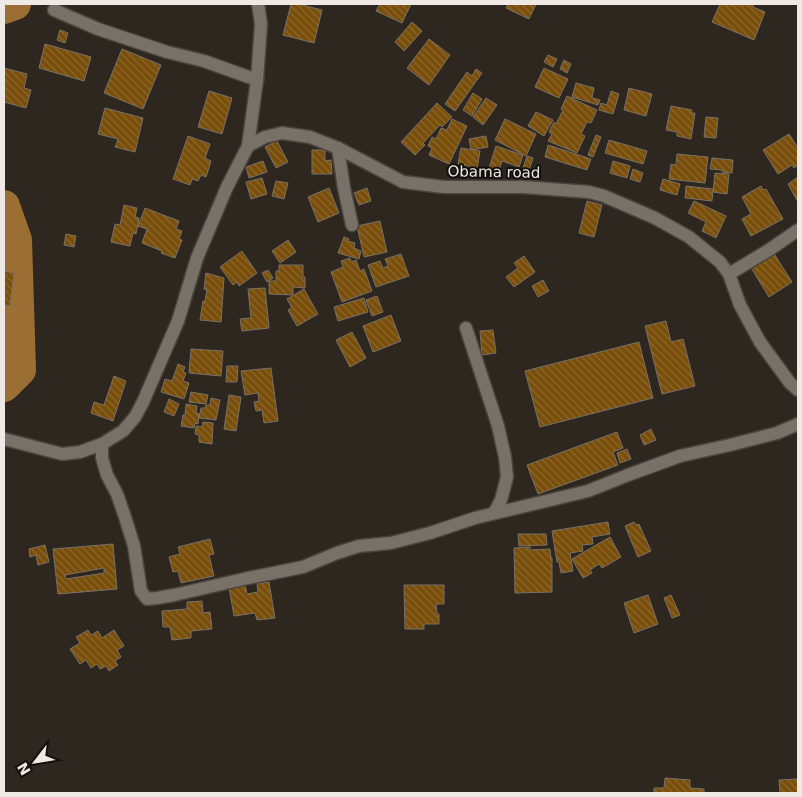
<svg xmlns="http://www.w3.org/2000/svg" width="802" height="797" font-family="'DejaVu Sans',sans-serif">
	<style>
		.lines { fill: none; stroke-linecap: round; stroke-linejoin: round }
		.river { stroke: #9b6f34; stroke-width: 32 }
		.building { fill: url(#building-back-hatch); stroke: #797168; fill-rule: evenodd }
		.minor-casing { stroke: #4a443e; stroke-width: 15 }
		.minor { stroke: #787168; stroke-width: 12 }
		.labels { text-anchor: middle; stroke-width: 4; stroke-linejoin: round; paint-order: stroke }
		.street-label { font-size: 15px; fill: #eee9e4; stroke: #13100d }
	</style>
	<defs>
		<pattern id="building-back-hatch" width="6" height="6" patternUnits="userSpaceOnUse" patternTransform="scale(1.25)"><rect width="6" height="6" fill="#794e0a"/><path d="M-1 5l2 2M0 0l6 6M5-1l2 2" fill="none" stroke="#8c682e"/></pattern>
	</defs>
	<rect width="100%" height="100%" fill="#2d271f"/>
	<g class="lines">
		<g class="river">
			<polyline points="4,8 15,4"/>
			<polyline points="4,206 16,240 20,370 4,386"/>
		</g>
	</g>
	<g class="building">
		<polygon points="291,4 298,4 322,10 314,43 283,35"/>
		<polygon points="380,4 411,4 402,23 376,11"/>
		<polygon points="508,4 536,4 529,19 506,8"/>
		<polygon points="720,4 754,4 753,7 765,12 754,40 712,22"/>
		<polygon points="412,22 422,31 404,51 395,42"/>
		<polygon points="60,30 68,33 65,43 57,40"/>
		<polygon points="429,39 450,55 429,85 407,68"/>
		<polygon points="45,44 91,57 84,81 39,68"/>
		<polygon points="122,49 161,65 143,109 104,93"/>
		<polygon points="548,55 557,59 553,67 544,62"/>
		<polygon points="564,60 571,64 567,73 560,69"/>
		<polygon points="4,68 27,74 24,88 31,90 26,108 4,102"/>
		<polygon points="544,68 568,79 559,98 535,87"/>
		<polygon points="476,69 482,73 455,111 445,104 467,72 472,76"/>
		<polygon points="576,83 594,88 592,98 600,100 598,105 572,97"/>
		<polygon points="629,88 652,94 646,116 624,110"/>
		<polygon points="209,91 232,98 222,134 198,127"/>
		<polygon points="611,91 619,94 613,114 599,110 601,103 607,105"/>
		<polygon points="473,93 482,99 472,116 463,110"/>
		<polygon points="567,96 597,110 591,123 587,122 581,134 585,136 577,153 548,141 552,134 549,132 554,122 556,124 563,110 561,109"/>
		<polygon points="486,98 497,105 483,125 473,117"/>
		<polygon points="437,103 452,117 442,127 440,125 423,143 425,145 415,155 401,142"/>
		<polygon points="671,106 692,110 691,113 695,113 691,139 677,136 677,132 666,130"/>
		<polygon points="105,108 143,118 135,152 115,147 118,139 98,134"/>
		<polygon points="536,112 553,120 544,136 528,126"/>
		<polygon points="706,117 718,118 716,138 704,137"/>
		<polygon points="452,119 467,126 449,164 429,155 432,148 428,146 432,137 436,139 441,128 447,130"/>
		<polygon points="505,119 536,134 526,156 495,140"/>
		<polygon points="789,134 798,148 798,165 794,168 792,165 778,174 763,150"/>
		<polygon points="596,135 601,137 593,157 588,155"/>
		<polygon points="188,136 210,144 205,158 211,161 206,177 201,175 198,181 192,179 190,185 173,179"/>
		<polygon points="486,136 488,147 471,150 469,139"/>
		<polygon points="609,140 647,151 643,164 605,153"/>
		<polygon points="277,141 288,162 276,168 265,147"/>
		<polygon points="548,145 591,159 587,170 545,157"/>
		<polygon points="496,146 523,155 519,167 502,161 498,174 488,171"/>
		<polygon points="461,148 480,151 477,168 458,164"/>
		<polygon points="312,150 325,150 325,161 331,160 332,174 312,174"/>
		<polygon points="677,154 708,157 705,183 669,179 671,164 676,165"/>
		<polygon points="527,156 533,158 529,170 523,168"/>
		<polygon points="712,158 733,160 732,173 722,172 722,170 710,169"/>
		<polygon points="263,161 267,172 249,178 246,167"/>
		<polygon points="613,161 630,166 627,178 610,173"/>
		<polygon points="633,169 643,173 640,182 630,179"/>
		<polygon points="715,173 729,174 727,194 713,192"/>
		<polygon points="798,177 798,202 788,184"/>
		<polygon points="262,178 267,194 251,199 246,182"/>
		<polygon points="663,179 680,184 677,195 660,190"/>
		<polygon points="276,181 288,183 284,199 272,196"/>
		<polygon points="686,186 713,189 712,201 685,198"/>
		<polygon points="761,186 763,190 766,189 783,219 751,236 742,219 751,214 742,197"/>
		<polygon points="329,188 339,213 318,222 308,197"/>
		<polygon points="367,188 371,201 359,205 354,193"/>
		<polygon points="587,201 602,205 594,237 579,233"/>
		<polygon points="694,201 726,216 716,238 702,231 706,222 688,213"/>
		<polygon points="124,205 137,208 135,217 139,218 136,234 133,233 130,246 111,242 115,224 120,225"/>
		<polygon points="145,208 179,221 176,229 182,231 179,239 182,240 175,258 161,253 162,251 142,243 147,229 138,226"/>
		<polygon points="380,221 387,252 364,257 357,226"/>
		<polygon points="66,234 76,236 74,247 64,245"/>
		<polygon points="344,237 349,239 348,241 355,243 354,248 361,251 359,259 338,253"/>
		<polygon points="288,240 296,252 280,263 272,251"/>
		<polygon points="242,251 257,273 239,286 237,282 233,285 220,267"/>
		<polygon points="773,252 792,282 769,297 750,266"/>
		<polygon points="401,254 409,276 376,287 368,265 380,261 383,268 388,266 385,259"/>
		<polygon points="524,256 535,272 514,287 506,277 518,268 514,263"/>
		<polygon points="350,258 351,262 356,260 360,271 364,269 372,291 342,302 331,272 343,267 341,261"/>
		<polygon points="279,265 303,265 303,277 305,277 305,288 293,287 293,295 269,294 269,281 276,281 276,271 279,271"/>
		<polygon points="268,270 273,278 267,282 262,273"/>
		<polygon points="4,271 14,273 10,306 4,305"/>
		<polygon points="206,273 224,278 221,322 200,320 203,301 205,301 207,290 204,289"/>
		<polygon points="543,280 549,291 538,297 532,286"/>
		<polygon points="265,288 269,328 242,331 240,319 251,318 248,289"/>
		<polygon points="304,289 318,314 297,326 288,310 292,308 287,299"/>
		<polygon points="377,296 383,312 372,316 366,300"/>
		<polygon points="364,298 368,312 338,321 334,307"/>
		<polygon points="391,315 401,341 373,352 363,326"/>
		<polygon points="666,321 671,342 683,339 695,386 662,394 645,326"/>
		<polygon points="493,330 496,353 482,355 480,331"/>
		<polygon points="352,332 366,358 350,367 336,340"/>
		<polygon points="639,342 653,398 540,427 525,371"/>
		<polygon points="191,349 223,351 221,376 189,373"/>
		<polygon points="178,364 185,367 183,372 186,373 183,381 189,383 184,399 161,392 165,379 172,381"/>
		<polygon points="227,366 238,366 237,382 226,382"/>
		<polygon points="271,368 278,421 264,423 262,410 256,411 254,402 259,401 258,393 245,395 241,371"/>
		<polygon points="114,376 126,381 113,421 91,413 94,402 104,405"/>
		<polygon points="191,392 208,395 206,404 189,402"/>
		<polygon points="229,395 241,397 236,431 224,429"/>
		<polygon points="211,398 220,400 216,420 199,418 201,408 205,408 206,405 210,405"/>
		<polygon points="169,399 179,404 174,416 164,412"/>
		<polygon points="186,404 197,406 196,413 199,414 198,424 195,423 194,428 181,426 183,415 185,415"/>
		<polygon points="203,422 213,423 212,444 199,442 199,435 195,434 196,426 202,427"/>
		<polygon points="651,429 656,440 644,445 640,435"/>
		<polygon points="617,432 623,448 613,452 618,465 538,494 527,465"/>
		<polygon points="627,449 631,459 620,463 617,453"/>
		<polygon points="608,522 610,534 592,537 593,544 582,545 583,551 570,553 573,571 561,573 559,562 557,562 552,531"/>
		<polygon points="634,522 636,525 639,524 651,551 638,557 625,526"/>
		<polygon points="518,534 546,534 547,545 519,546"/>
		<polygon points="610,537 621,557 602,568 599,564 590,570 592,573 583,578 572,559"/>
		<polygon points="210,539 214,554 209,555 214,576 181,583 178,571 173,572 169,557 180,554 178,547"/>
		<path d="M113,544l4,45 -59,5 -5,-45zM104,568v5l-38,6 -1,-4z"/>
		<polygon points="45,545 49,562 38,565 36,555 30,557 29,549"/>
		<polygon points="530,547 530,550 550,549 551,558 552,558 552,592 515,593 514,548"/>
		<polygon points="269,582 275,618 257,620 255,613 234,616 229,588 245,585 247,594 258,592 257,584"/>
		<polygon points="404,585 444,585 444,604 436,604 437,614 439,614 439,624 424,624 424,629 405,629"/>
		<polygon points="648,595 658,624 634,633 624,603"/>
		<polygon points="671,595 680,615 672,618 664,598"/>
		<polygon points="202,601 203,613 210,612 212,629 191,631 191,638 172,640 170,627 163,627 162,611 187,609 187,602"/>
		<polygon points="88,630 91,635 98,631 102,638 114,630 124,646 117,650 121,657 115,661 118,665 109,671 106,666 100,669 97,664 91,668 86,660 80,664 70,649 80,643 76,637"/>
		<polygon points="665,778 690,780 690,788 704,789 704,793 654,793 654,788 664,788"/>
		<polygon points="798,779 798,793 780,793 779,780"/>
	</g>
	<g class="lines">
		<g class="minor-casing">
			<g id="minor">
				<polyline points="54,10 98,29 167,52 204,61 257,80"/>
				<polyline points="248,146 265,137 282,133 310,137 338,148 403,182 444,187 523,187 589,192 604,196 655,218 689,237 720,262 729,274 740,305 760,342 790,383 798,390"/>
				<polyline points="338,148 344,188 352,225"/>
				<polyline points="729,274 769,250 798,230"/>
				<polyline points="466,328 498,426 505,457 507,477 501,500 494,513"/>
				<polyline points="4,439 62,454 80,452 102,444 123,431 135,417 143,402 178,321 197,258 227,187 248,146 257,80 261,24 258,4"/>
				<polyline points="102,444 102,458 107,475 117,494 125,517 134,546 141,591 147,599 157,598 174,595 248,578 303,567 337,553 359,546 391,543 430,533 475,518 588,491 628,475 680,456 730,445 777,433 798,424"/>
			</g>
		</g>
		<use href="#minor" class="minor"/>
	</g>
	<g class="labels">
		<g class="street-label">
			<text transform="translate(494 172) rotate(1)" y="5">Obama road</text>
		</g>
	</g>
	<rect width="802" height="797" fill="none" stroke="#eee9e4" stroke-width="10"/>
	<g transform="translate(35 762) rotate(239)" stroke="#13100d" stroke-width="4" paint-order="stroke">
	<path d="M0-4L9 19L0 12L-9 19Z" fill="#eee9e4"/>
	<text y="-8" font-size="14" font-weight="bold" text-anchor="middle" fill="#eee9e4">N</text>
	</g>
</svg>
